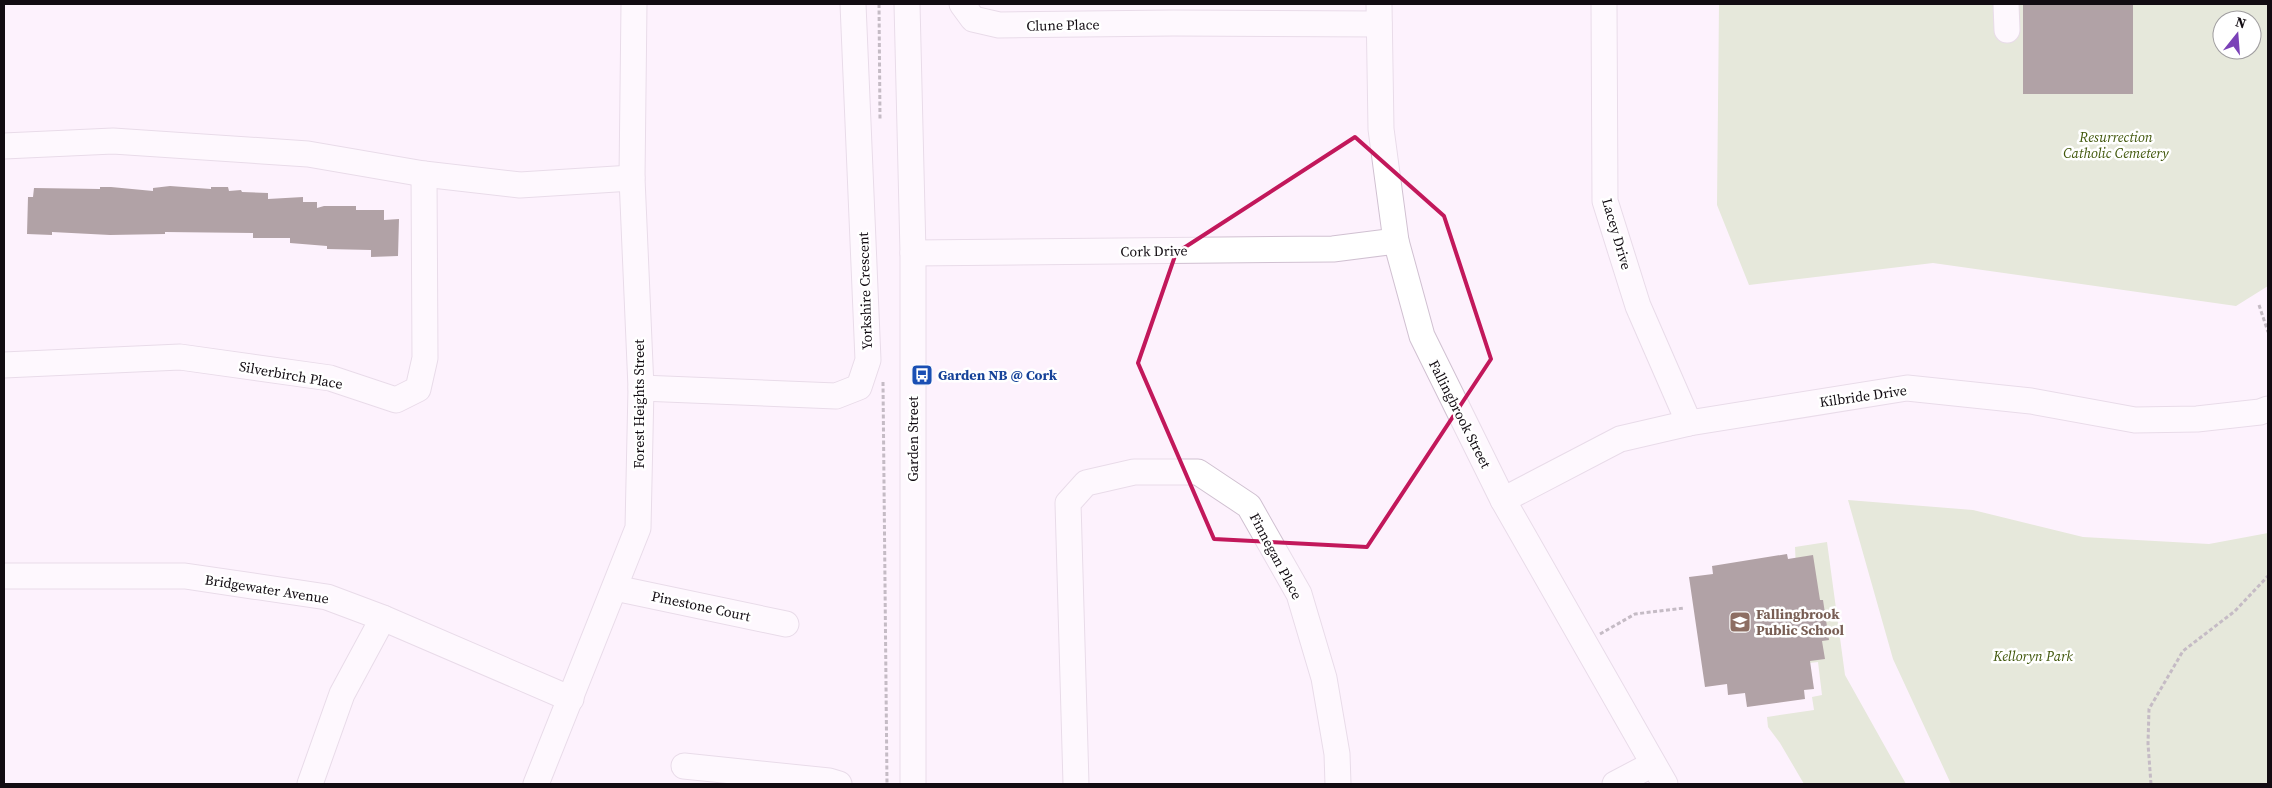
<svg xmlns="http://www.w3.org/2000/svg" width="2272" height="788" font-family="'Source Serif 4',serif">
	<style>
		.green { fill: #cadbb1; fill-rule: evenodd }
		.building { fill: #56413c }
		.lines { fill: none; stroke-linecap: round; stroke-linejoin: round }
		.minor-casing { stroke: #d0c0d1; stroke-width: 27 }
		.path { stroke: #817981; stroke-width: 3; stroke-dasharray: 4 2.5; stroke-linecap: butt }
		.minor { stroke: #fff; stroke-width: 25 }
		.marked { fill: none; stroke: #c2185b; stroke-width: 4; stroke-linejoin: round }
		.labels { text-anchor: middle; stroke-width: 5; stroke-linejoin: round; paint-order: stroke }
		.street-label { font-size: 14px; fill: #120c12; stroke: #fff }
		.park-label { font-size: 14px; font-style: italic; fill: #40570b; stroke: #fff }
		.transit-label { font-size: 14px; font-weight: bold; fill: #164399; stroke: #fff; text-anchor: start }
		.education-label { font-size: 14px; font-weight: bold; fill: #785e54; stroke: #fff; text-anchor: start }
	</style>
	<rect width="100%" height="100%" fill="#fdf2fd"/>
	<g class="green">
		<path d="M1719,4h549v282l-32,20 -303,-43 -184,22 -32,-80zM2222,20h30v30h-30z"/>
		<polygon points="1848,500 1973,510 2083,537 2209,544 2268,533 2268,784 1951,784 1893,659"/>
		<polygon points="1827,542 1845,675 1906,784 1804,784 1780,743 1768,727 1767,717 1814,710 1812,697 1822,695 1818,662 1800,664 1795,547"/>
	</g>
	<g class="building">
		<rect x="2023" y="4" width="110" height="90"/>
		<polygon points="170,186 211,189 211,187 228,187 229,191 241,190 242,192 268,193 268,199 303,197 303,202 317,202 317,208 324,206 356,206 356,210 384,210 384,220 399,219 398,256 371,257 371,250 327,249 327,246 290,243 290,238 253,238 253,233 165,232 165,234 110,235 52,232 52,235 27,234 28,197 33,197 34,188 100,189 100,187 111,187 153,191 153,188"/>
		<polygon points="1787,554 1788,559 1813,555 1820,600 1823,600 1829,640 1822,641 1825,659 1810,661 1814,689 1804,690 1805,699 1747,707 1745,693 1728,695 1727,684 1705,687 1689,577 1713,574 1712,566"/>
	</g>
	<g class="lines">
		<g class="minor-casing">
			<g id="minor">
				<polyline points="907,4 913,253 913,784"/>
				<polyline points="962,4 973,19 999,25 1173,23 1379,24"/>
				<polyline points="1379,4 1381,129 1396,241 1422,336 1503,500 1665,784"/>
				<polyline points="1604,4 1605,201 1638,306 1689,423"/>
				<polyline points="2006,4 2007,30"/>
				<polyline points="4,146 113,141 308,154 424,174 520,185 632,178"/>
				<polyline points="913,253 1333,249 1396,241"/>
				<polyline points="4,365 180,357 330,378 396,400 418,389 425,358 424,174"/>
				<polyline points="641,388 836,396 859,387 868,360 853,4"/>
				<polyline points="1503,500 1620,439 1689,423 1907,388 2031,401 2135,420 2197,419 2260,412 2268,409"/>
				<polyline points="4,576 185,576 327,597 383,618 571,699"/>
				<polyline points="615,588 786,624"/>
				<polyline points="684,766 829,781 839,784"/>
				<polyline points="310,784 342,694 383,618"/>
				<polyline points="536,784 638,528 641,388 632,178 634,4"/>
				<polyline points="1076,784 1068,503 1086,483 1134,472 1198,472 1249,506 1299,594 1324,678 1337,754 1338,784"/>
				<polyline points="1615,784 1653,764"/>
			</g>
		</g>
		<g class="path">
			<polyline points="879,4 880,119"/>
			<polyline points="2259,305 2268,332"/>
			<polyline points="883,382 887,784"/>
			<polyline points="1600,634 1635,614 1684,608"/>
			<polyline points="2151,784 2148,744 2149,709 2183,651 2235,611 2268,576"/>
		</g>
		<use href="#minor" class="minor"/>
	</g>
	<path d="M0 0H2272V788H0ZM1355,137l89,79 47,143 -124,188 -153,-8 -76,-176 38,-110z" fill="#fdf2fd" fill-opacity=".55" fill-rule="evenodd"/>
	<path class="marked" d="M1355,137l89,79 47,143 -124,188 -153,-8 -76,-176 38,-110z"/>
	<defs>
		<g id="bus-square" transform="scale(1.125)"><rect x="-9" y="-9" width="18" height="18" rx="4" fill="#1a4fb4" stroke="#fff"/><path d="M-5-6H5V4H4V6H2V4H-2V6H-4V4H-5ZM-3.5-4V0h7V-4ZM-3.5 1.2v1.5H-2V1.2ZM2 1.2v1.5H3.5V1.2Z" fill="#fff"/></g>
		<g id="school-square" transform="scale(1.125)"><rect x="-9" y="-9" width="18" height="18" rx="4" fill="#8d6e63" stroke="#fff"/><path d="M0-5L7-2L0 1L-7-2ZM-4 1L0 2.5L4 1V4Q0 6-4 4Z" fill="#fff"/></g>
	</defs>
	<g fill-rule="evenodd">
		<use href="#bus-square" x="922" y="375"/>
		<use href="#school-square" x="1740" y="622"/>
	</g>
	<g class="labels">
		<g class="street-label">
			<text transform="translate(1063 25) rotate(-1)" y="5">Clune Place</text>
			<text transform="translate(1617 234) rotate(74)" y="5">Lacey Drive</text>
			<text transform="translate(1154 251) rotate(-1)" y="5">Cork Drive</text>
			<text transform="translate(865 291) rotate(-92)" y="5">Yorkshire Crescent</text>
			<text transform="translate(291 375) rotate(10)" y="5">Silverbirch Place</text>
			<text transform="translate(1863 396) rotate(-8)" y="5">Kilbride Drive</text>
			<text transform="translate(639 404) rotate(-90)" y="5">Forest Heights Street</text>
			<text transform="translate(1460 414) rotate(63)" y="5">Fallingbrook Street</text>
			<text transform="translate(913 439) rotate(-90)" y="5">Garden Street</text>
			<text transform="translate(1276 556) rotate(62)" y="5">Finnegan Place</text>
			<text transform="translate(267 589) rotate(9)" y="5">Bridgewater Avenue</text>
			<text transform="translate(701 606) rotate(12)" y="5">Pinestone Court</text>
		</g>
		<g class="park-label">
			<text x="2116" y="142">Resurrection<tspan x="2116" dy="16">Catholic Cemetery</tspan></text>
			<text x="2033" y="661">Kelloryn Park</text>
		</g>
		<g class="transit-label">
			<text x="938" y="380">Garden NB @ Cork</text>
		</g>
		<g class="education-label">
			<text x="1756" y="619">Fallingbrook<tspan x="1756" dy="16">Public School</tspan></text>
		</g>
	</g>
	<rect width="2272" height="788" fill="none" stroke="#120c12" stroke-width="10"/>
	<g transform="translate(2237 35) rotate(17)"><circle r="24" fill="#ffffff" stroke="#a09ea0"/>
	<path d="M0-4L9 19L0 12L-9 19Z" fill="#7a41b7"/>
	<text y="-8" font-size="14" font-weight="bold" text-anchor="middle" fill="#120c12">N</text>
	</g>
</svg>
